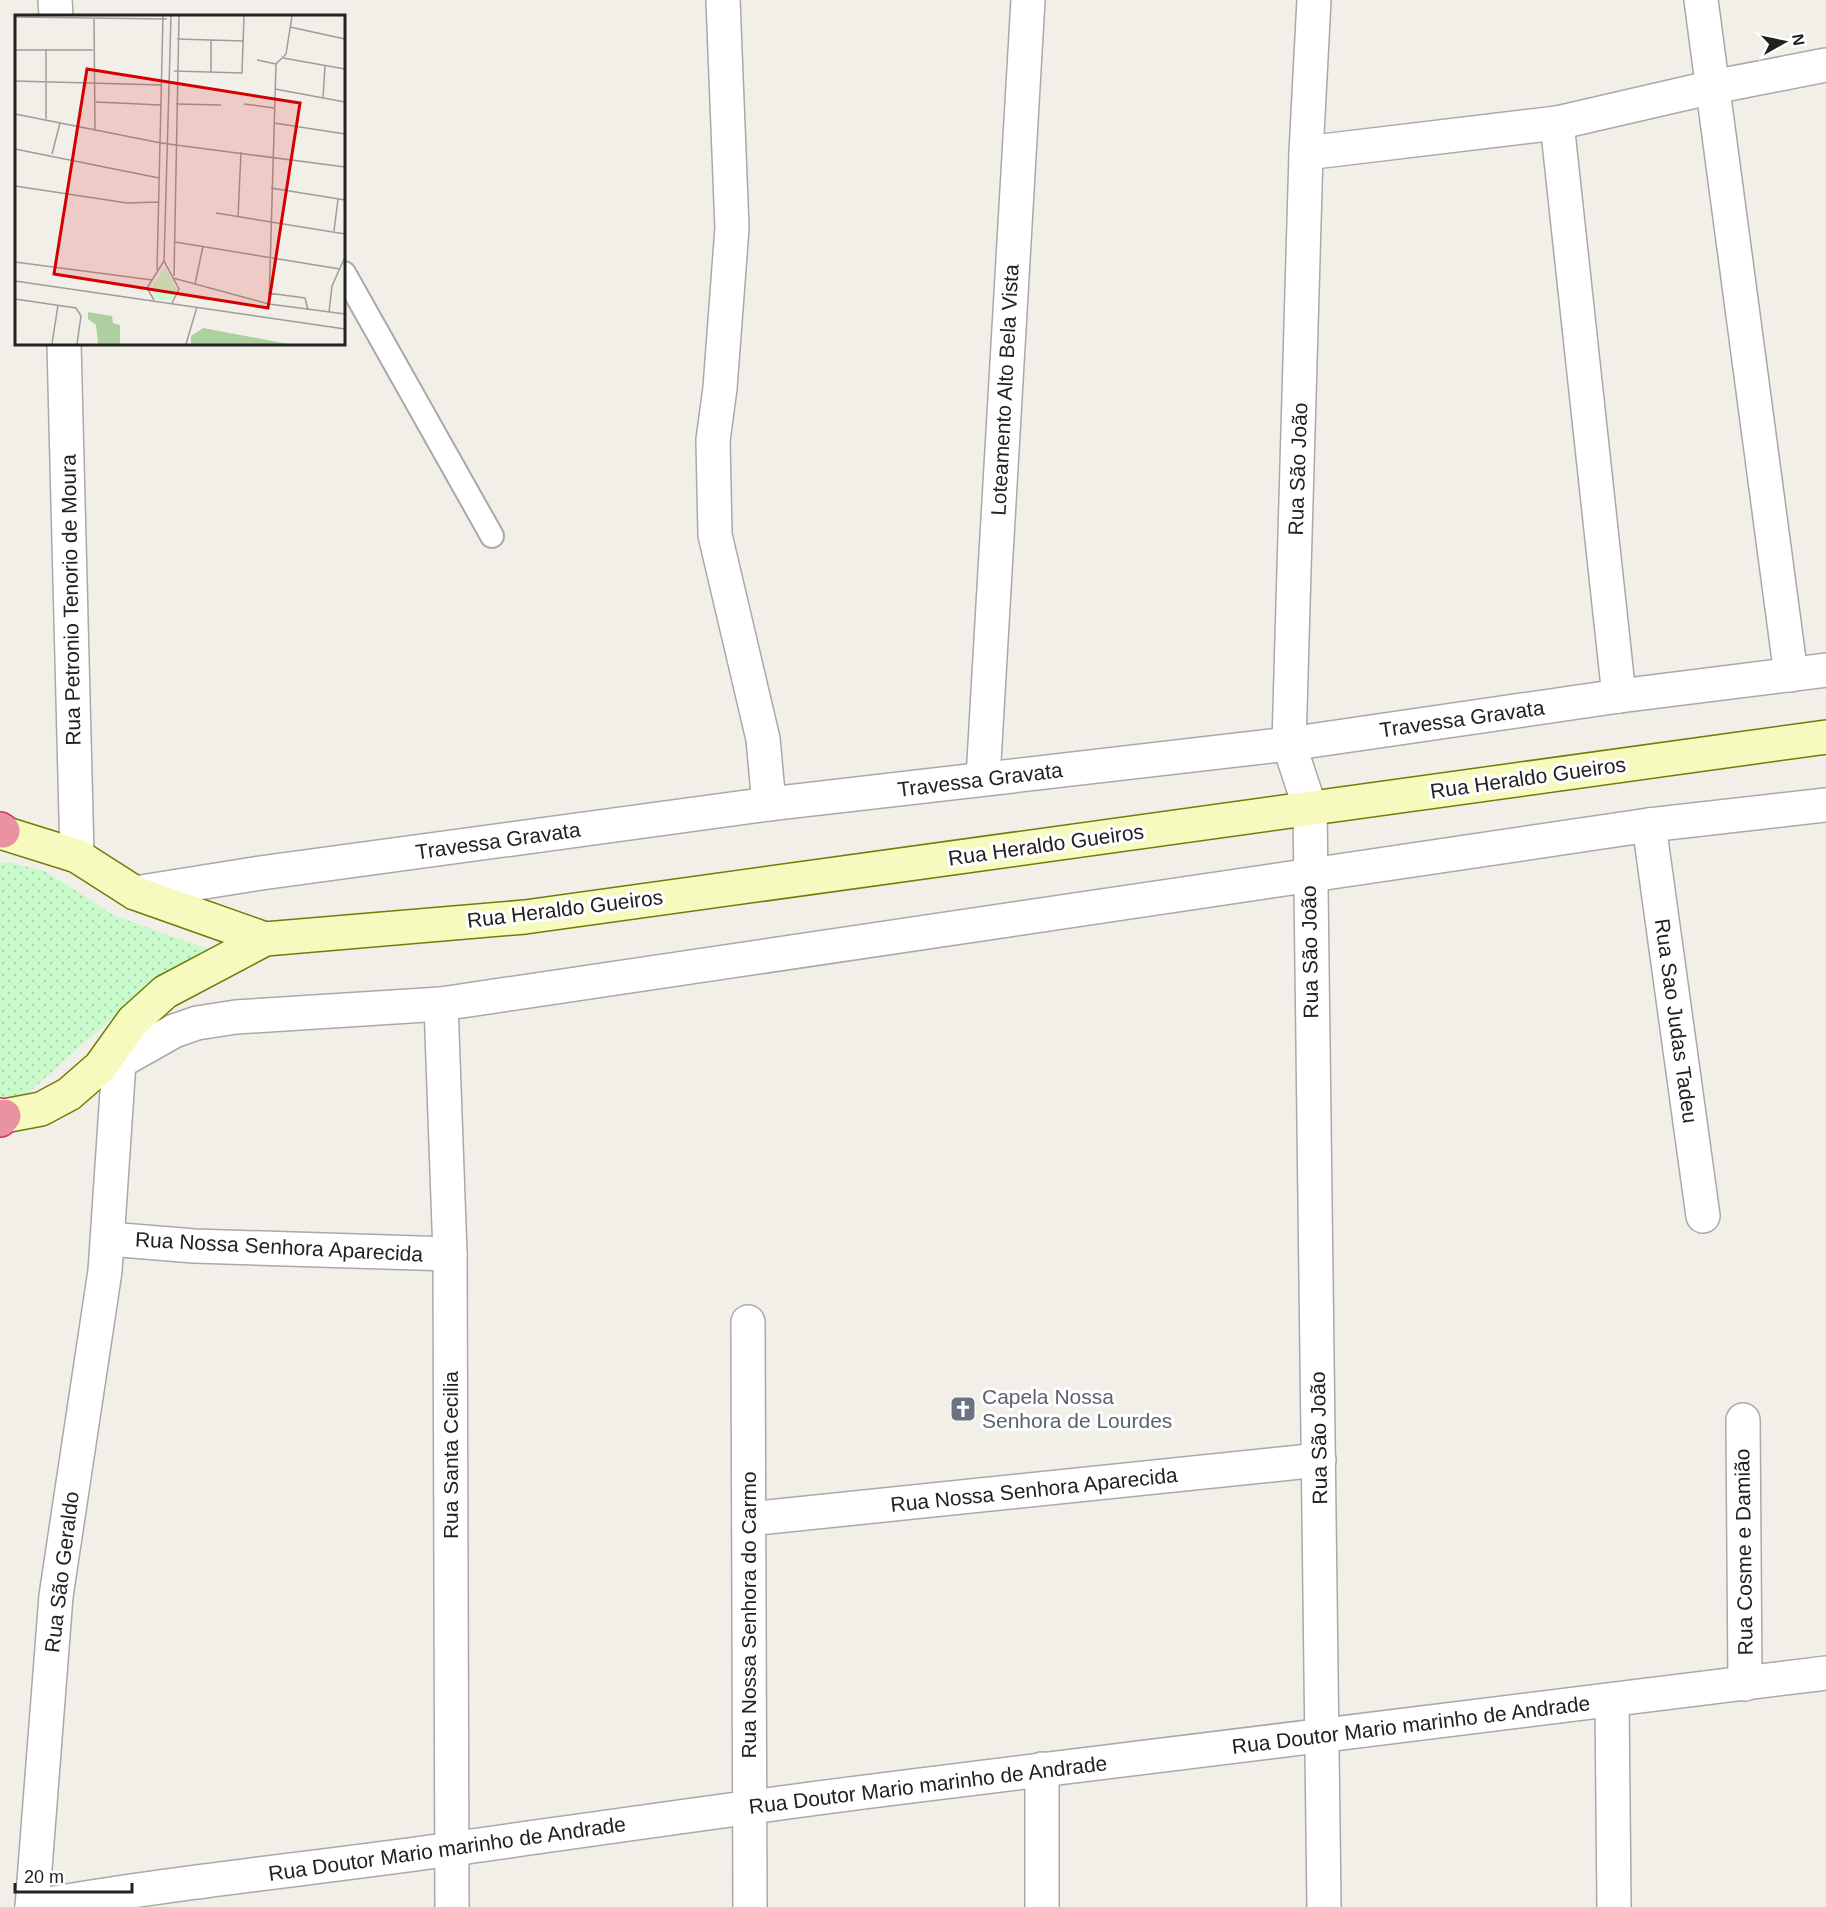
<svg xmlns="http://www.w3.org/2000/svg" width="1826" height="1907" font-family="Helvetica,sans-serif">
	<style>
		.park { fill: url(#park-dots) }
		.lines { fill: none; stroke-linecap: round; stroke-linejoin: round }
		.lane-casing { stroke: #a9a9a9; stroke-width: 26 }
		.street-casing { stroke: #a9a9a9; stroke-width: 36 }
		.secondary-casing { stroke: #707d05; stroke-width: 36 }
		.highway-casing { stroke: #dc2a67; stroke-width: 36 }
		.lane { stroke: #fff; stroke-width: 22 }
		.street { stroke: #fff; stroke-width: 33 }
		.secondary { stroke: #f7fabf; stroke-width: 33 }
		.highway { stroke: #e892a2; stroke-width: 33 }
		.labels { text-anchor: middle; stroke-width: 6; stroke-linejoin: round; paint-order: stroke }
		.street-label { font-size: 21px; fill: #222; stroke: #fff }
		.worship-label { font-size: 21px; fill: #5b616d; stroke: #fff; text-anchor: start }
		.inset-road { fill: none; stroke: #9f9d99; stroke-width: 1.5 }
		.view { fill: #d40000; fill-opacity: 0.15; stroke: #d40000; stroke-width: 3 }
		.inset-edge { fill: none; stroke: #222; stroke-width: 3 }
	</style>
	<defs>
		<pattern id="park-dots" width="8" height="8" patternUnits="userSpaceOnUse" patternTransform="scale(1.5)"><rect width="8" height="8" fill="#c8facc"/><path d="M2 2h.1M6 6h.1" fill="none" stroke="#acd6af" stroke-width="1.8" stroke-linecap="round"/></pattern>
	</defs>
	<rect width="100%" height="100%" fill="#f2efe9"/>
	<polygon class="park" points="10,862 47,872 115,916 214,951 148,986 28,1093 0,1098 0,863"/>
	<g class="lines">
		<g class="lane-casing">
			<polyline id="lane" points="344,273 492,536"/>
		</g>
		<g class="street-casing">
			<g id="street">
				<polyline points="55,0 56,16"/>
				<polyline points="723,0 732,228 720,388 713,440 715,535 763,739 769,804"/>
				<polyline points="1314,0 1306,153 1289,744 1310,808 1324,1907"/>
				<polyline points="1701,0 1791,675"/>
				<polyline points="1557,123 1619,696"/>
				<polyline points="1306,153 1557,123 1713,87 1826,65"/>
				<polyline points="64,344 77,856"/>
				<polyline points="983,779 1028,0"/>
				<polyline points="1649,825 1703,1216"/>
				<polyline points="135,893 254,874 769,804 1289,744 1619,696 1826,670"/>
				<polyline points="441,1004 450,1254 452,1907"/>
				<polyline points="119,1062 174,1031 197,1023 236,1017 441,1004 1649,825 1826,805"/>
				<polyline points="109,1239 194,1246 450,1254"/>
				<polyline points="748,1322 750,1907"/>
				<polyline points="1743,1420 1745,1684"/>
				<polyline points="749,1519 1319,1460"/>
				<polyline points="1612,1701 1614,1907"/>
				<polyline points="1042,1769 1042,1907"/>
				<path d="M32,1907c134,-24 270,-37 405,-56 150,-21 300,-43 451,-62 312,-40 625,-75 938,-116"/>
				<polyline points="32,1907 56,1596 105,1271 119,1062 126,1042"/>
			</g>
		</g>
		<g class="secondary-casing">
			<g id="secondary">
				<polyline points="0,832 77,856 135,893 265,939"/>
				<polyline points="0,1115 4,1116 41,1109 69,1094 100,1067 133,1021 165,992 265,939 525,917 1826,737"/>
			</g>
		</g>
		<g class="highway-casing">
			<g id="highway">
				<polyline points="0,829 3,831"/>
				<polyline points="0,1120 4,1116"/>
			</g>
		</g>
		<use href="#lane" class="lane"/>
		<use href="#street" class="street"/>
		<use href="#secondary" class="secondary"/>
		<use href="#highway" class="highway"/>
	</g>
	<defs>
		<g id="church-square" transform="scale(1.35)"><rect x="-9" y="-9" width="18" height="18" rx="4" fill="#6b7280" stroke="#fff"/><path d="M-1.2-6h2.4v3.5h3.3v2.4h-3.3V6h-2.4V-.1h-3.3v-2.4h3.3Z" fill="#fff"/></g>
	</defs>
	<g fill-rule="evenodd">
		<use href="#church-square" x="963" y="1409"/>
	</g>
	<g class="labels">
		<g class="street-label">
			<text transform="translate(1005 390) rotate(-87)" y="7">Loteamento Alto Bela Vista</text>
			<text transform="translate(1298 469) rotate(-88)" y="7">Rua São João</text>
			<text transform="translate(71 600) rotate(-91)" y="7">Rua Petronio Tenorio de Moura</text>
			<text transform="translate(1462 719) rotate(-8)" y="7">Travessa Gravata</text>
			<text transform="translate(1528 778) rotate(-8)" y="7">Rua Heraldo Gueiros</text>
			<text transform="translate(980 780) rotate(-7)" y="7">Travessa Gravata</text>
			<text transform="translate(498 841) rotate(-8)" y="7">Travessa Gravata</text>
			<text transform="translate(1046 845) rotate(-8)" y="7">Rua Heraldo Gueiros</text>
			<text transform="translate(565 909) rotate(-7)" y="7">Rua Heraldo Gueiros</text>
			<text transform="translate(1310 952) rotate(-91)" y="7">Rua São João</text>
			<text transform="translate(1676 1021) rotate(82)" y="7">Rua Sao Judas Tadeu</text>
			<text transform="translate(279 1247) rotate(3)" y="7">Rua Nossa Senhora Aparecida</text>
			<text transform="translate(1319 1438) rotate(-91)" y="7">Rua São João</text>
			<text transform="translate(451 1455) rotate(-90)" y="7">Rua Santa Cecilia</text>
			<text transform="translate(1034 1490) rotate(-6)" y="7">Rua Nossa Senhora Aparecida</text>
			<text transform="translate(1744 1552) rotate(-91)" y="7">Rua Cosme e Damião</text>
			<text transform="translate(62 1572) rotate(-83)" y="7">Rua São Geraldo</text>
			<text transform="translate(749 1615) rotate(-90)" y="7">Rua Nossa Senhora do Carmo</text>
			<text transform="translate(1411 1725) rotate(-7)" y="7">Rua Doutor Mario marinho de Andrade</text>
			<text transform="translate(928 1785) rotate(-7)" y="7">Rua Doutor Mario marinho de Andrade</text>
			<text transform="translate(447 1849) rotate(-8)" y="7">Rua Doutor Mario marinho de Andrade</text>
		</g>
		<g class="worship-label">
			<text x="982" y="1404">Capela Nossa<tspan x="982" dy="24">Senhora de Lourdes</tspan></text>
		</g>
	</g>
	<g transform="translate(15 15)">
		<rect width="330" height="330" fill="#f2efe9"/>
		<path d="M73,297l24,4 1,7 7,2v19h-22l-2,-19 -8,-6zM188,313l85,16h-97v-8z" fill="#add19e"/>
		<path d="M150,252l12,23 -7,10 -14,-2 -5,-10z" fill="#c8facc"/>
		<path class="inset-road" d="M156,1l-7,245 15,28 -7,14M0,2l152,2M79,4l1,111M275,12l55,12M162,24l67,2M196,25v33M0,35h78M268,43l62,11M242,45l19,4M159,56l68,2 2,-57M0,66l147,4M260,74l70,13M308,83l2,-32M81,87l65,3M161,89l45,1M229,89l30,4M0,99l146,29 184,24M31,104v-70M259,108l71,11M0,134l144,29M37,139l8,-31M0,171l112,17 31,-1M256,173l74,12M201,198l129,21M223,202l3,-65M319,216l4,-32M160,227l165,27M0,247l137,18M142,255l6,-254M159,261l5,-260M158,263l96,26 76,10M0,266l330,48M180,269l8,-38M253,278l37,5 3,12M0,284l61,9 5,8 -4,28M139,285l-7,-12 17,-27M254,289l7,-240 10,-10 6,-38M314,297l3,-26 13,-29M37,329l6,-39M171,329l11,-37"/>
		<path class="view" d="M72,54l213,34 -32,205 -214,-34z"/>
		<rect width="330" height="330" class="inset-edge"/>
	</g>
	<g transform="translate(1784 42) rotate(81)" stroke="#ffffff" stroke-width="4.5" paint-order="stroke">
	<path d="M0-4.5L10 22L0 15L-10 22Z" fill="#222222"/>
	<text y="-9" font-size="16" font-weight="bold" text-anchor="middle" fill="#222222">N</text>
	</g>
	<path d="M15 1883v9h117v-9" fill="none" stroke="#222222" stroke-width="3"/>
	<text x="24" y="1883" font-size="18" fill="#222222" stroke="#ffffff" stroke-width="4.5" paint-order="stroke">20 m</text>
</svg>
